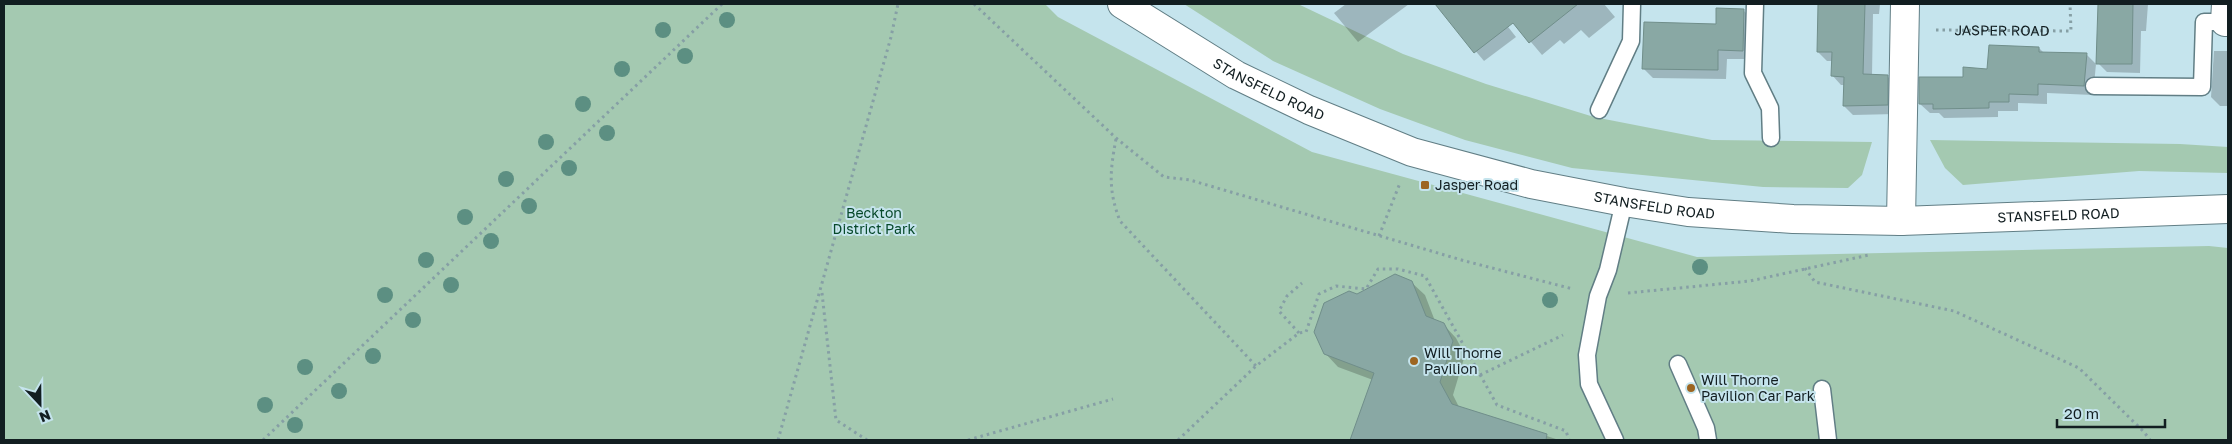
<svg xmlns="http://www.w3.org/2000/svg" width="2232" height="444" font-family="'Golos Text',sans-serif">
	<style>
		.green { fill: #a4c9b1 }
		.shadow { fill: #0003 }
		.building { fill: #89a8a4; stroke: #708e8a }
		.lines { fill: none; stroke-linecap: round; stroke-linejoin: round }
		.service-casing { stroke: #617e85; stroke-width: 19 }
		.minor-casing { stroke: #617e85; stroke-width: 30 }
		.tertiary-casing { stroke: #617e85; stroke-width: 30 }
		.path { stroke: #869fa5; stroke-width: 3; stroke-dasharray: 2.5 4; stroke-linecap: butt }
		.service { stroke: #fff; stroke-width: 16 }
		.minor { stroke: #fff; stroke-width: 28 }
		.tertiary { stroke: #fff; stroke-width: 28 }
		.tree { fill: #5c8f82 }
		.poi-dot { fill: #9d6521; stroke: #c5e4ed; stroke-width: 2 }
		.labels { text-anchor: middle; stroke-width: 4; stroke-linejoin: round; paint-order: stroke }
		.street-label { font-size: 14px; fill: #121e21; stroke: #c5e4ed }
		.poi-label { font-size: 14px; fill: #121e21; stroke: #c5e4ed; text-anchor: start }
		.park-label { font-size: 14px; fill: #07492a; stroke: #c5e4ed }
	</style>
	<rect width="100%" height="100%" fill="#c5e4ed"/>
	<g class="green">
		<polygon points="4,4 1045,4 1058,17 1312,152 1697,257 2209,246 2228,248 2228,440 4,440"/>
		<polygon points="1184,4 1298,4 1403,54 1486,84 1594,117 1712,140 1872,142 1862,175 1848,188 1763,187 1572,168 1465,140 1380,109 1273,61"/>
		<polygon points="1930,140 2180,144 2228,147 2228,173 2139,171 1963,185 1945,168"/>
	</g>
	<g class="shadow">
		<polygon points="1346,4 1409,4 1358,42 1334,13"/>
		<polygon points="1436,4 1490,4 1516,37 1484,61"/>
		<polygon points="1522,4 1604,4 1615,17 1589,38 1581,30 1564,44 1560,40 1542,55 1508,15"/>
		<polygon points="1819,4 1880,4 1879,14 1873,14 1872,76 1888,77 1897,86 1896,114 1853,115 1844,106 1845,85 1841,85 1832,75 1833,61 1827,61 1818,52"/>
		<polygon points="2099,4 2148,4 2146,31 2141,31 2140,73 2107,72 2098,63"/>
		<polygon points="1743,10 1752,19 1751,59 1727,59 1726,79 1653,78 1644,69"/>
		<polygon points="2039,48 2044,53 2087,55 2096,64 2093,95 2047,93 2047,104 2018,103 2018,111 1998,111 1998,117 1944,118 1939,113 1930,113 1920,104 1964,78 1989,70"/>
		<polygon points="2214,51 2228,51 2228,106 2220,106 2211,97"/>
		<polygon points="1411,282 1425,295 1435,321 1443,324 1456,338 1465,355 1453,395 1459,407 1559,440 1351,440 1373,380 1338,367 1325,353 1357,296"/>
	</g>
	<g class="building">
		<polygon points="1435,4 1578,4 1529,43 1513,23 1474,53"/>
		<polygon points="1818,4 1865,4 1863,74 1888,75 1888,105 1843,106 1844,77 1831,76 1832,52 1817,52"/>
		<polygon points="2098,4 2133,4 2132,64 2096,64"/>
		<polygon points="1716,8 1744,9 1743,51 1718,50 1718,70 1642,69 1644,22 1716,24"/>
		<polygon points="1989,45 2039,47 2039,52 2087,53 2084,86 2038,84 2038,95 2009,94 2009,102 1989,102 1989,108 1933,109 1933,104 1919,104 1919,77 1963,77 1963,67 1987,69"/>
		<polygon points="1395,274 1412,281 1426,316 1444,323 1453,341 1440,382 1452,404 1547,434 1546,440 1350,440 1374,373 1324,354 1314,332 1324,303 1349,291 1357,294"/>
	</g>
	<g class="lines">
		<g class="service-casing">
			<g id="service">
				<polyline points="1755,4 1753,73 1770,108 1771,138"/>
				<polyline points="2094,86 2202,87 2204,22 2225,22"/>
				<polyline points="1599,110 1631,41 1632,4"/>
				<polyline points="1678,364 1706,428 1708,440"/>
				<polyline points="1822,389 1828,440"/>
				<polyline points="1615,440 1589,384 1587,355 1598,296 1608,270 1624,202"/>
			</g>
		</g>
		<g class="minor-casing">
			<g id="minor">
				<polyline points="2226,4 2225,22 2228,22"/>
				<polyline points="1901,221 1905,4"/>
			</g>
		</g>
		<g class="tertiary-casing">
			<g id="tertiary">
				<path id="s2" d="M1122,4l114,71 73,35 103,42 119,32 93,18 64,10 105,7 108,2 327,-12"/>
			</g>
		</g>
		<g class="path">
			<polyline points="974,4 1116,138 1164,177 1190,180 1465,261 1573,289"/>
			<path id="s1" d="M1936,30l135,1 -1,-27"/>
			<path d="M1116,139c-6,32 -8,51 4,82l136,145"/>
			<polyline points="1379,236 1400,183"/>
			<polyline points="1805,268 1815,282 1954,311 2079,368 2144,432 2150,440"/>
			<polyline points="822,293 836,420 867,440"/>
			<polyline points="1628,293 1750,281 1869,255"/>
			<polyline points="1299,333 1279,311 1287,296 1302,283"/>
			<polyline points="1480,375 1563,335"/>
			<polyline points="263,440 722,4"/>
			<polyline points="778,440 891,37 898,4"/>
			<polyline points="968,440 1113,399"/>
			<polyline points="1178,440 1256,366 1299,333 1306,332 1319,294 1336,286 1366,289 1378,269 1398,269 1425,276 1497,405 1566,431 1569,440"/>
		</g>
		<use href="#service" class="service"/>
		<use href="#minor" class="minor"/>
		<use href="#tertiary" class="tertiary"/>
	</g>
	<g class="tree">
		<circle cx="727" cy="20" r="8"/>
		<circle cx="663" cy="30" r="8"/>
		<circle cx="685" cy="56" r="8"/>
		<circle cx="622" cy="69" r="8"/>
		<circle cx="583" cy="104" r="8"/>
		<circle cx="607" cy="133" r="8"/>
		<circle cx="546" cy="142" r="8"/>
		<circle cx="569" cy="168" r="8"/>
		<circle cx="506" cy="179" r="8"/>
		<circle cx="529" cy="206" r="8"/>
		<circle cx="465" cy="217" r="8"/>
		<circle cx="491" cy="241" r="8"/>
		<circle cx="426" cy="260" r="8"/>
		<circle cx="1700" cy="267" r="8"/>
		<circle cx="451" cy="285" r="8"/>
		<circle cx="385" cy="295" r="8"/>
		<circle cx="1550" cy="300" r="8"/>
		<circle cx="413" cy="320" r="8"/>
		<circle cx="373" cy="356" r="8"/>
		<circle cx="305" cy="367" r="8"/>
		<circle cx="339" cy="391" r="8"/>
		<circle cx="265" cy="405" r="8"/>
		<circle cx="295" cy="425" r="8"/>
	</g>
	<g class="poi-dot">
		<rect x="1420" y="180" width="10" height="10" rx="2.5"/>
		<circle cx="1414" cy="361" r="5"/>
		<circle cx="1691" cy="388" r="5"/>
	</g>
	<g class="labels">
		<g class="street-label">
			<text dy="5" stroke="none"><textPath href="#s1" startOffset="66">JASPER ROAD</textPath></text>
			<text dy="5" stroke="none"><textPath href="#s2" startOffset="170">STANSFELD ROAD</textPath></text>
			<text dy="5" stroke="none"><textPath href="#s2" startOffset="575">STANSFELD ROAD</textPath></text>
			<text dy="5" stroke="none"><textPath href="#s2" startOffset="980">STANSFELD ROAD</textPath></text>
		</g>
		<g class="poi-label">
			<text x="1435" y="190">Jasper Road</text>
			<text x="1424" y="358">Will Thorne<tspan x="1424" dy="16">Pavilion</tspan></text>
			<text x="1701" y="385">Will Thorne<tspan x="1701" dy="16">Pavilion Car Park</tspan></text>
		</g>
		<g class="park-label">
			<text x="874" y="218">Beckton<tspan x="874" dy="16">District Park</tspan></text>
		</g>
	</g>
	<rect width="2232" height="444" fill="none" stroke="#121e21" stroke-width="10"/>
	<g transform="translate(40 404) rotate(158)" stroke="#c5e4ed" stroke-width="4" paint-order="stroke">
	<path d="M0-4L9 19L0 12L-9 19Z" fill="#121e21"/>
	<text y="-8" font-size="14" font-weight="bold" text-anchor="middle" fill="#121e21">N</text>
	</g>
	<path d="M2057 419v8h108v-8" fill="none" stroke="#121e21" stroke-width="2.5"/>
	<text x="2064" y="419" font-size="15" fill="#121e21" stroke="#c5e4ed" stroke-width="4" paint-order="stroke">20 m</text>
</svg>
